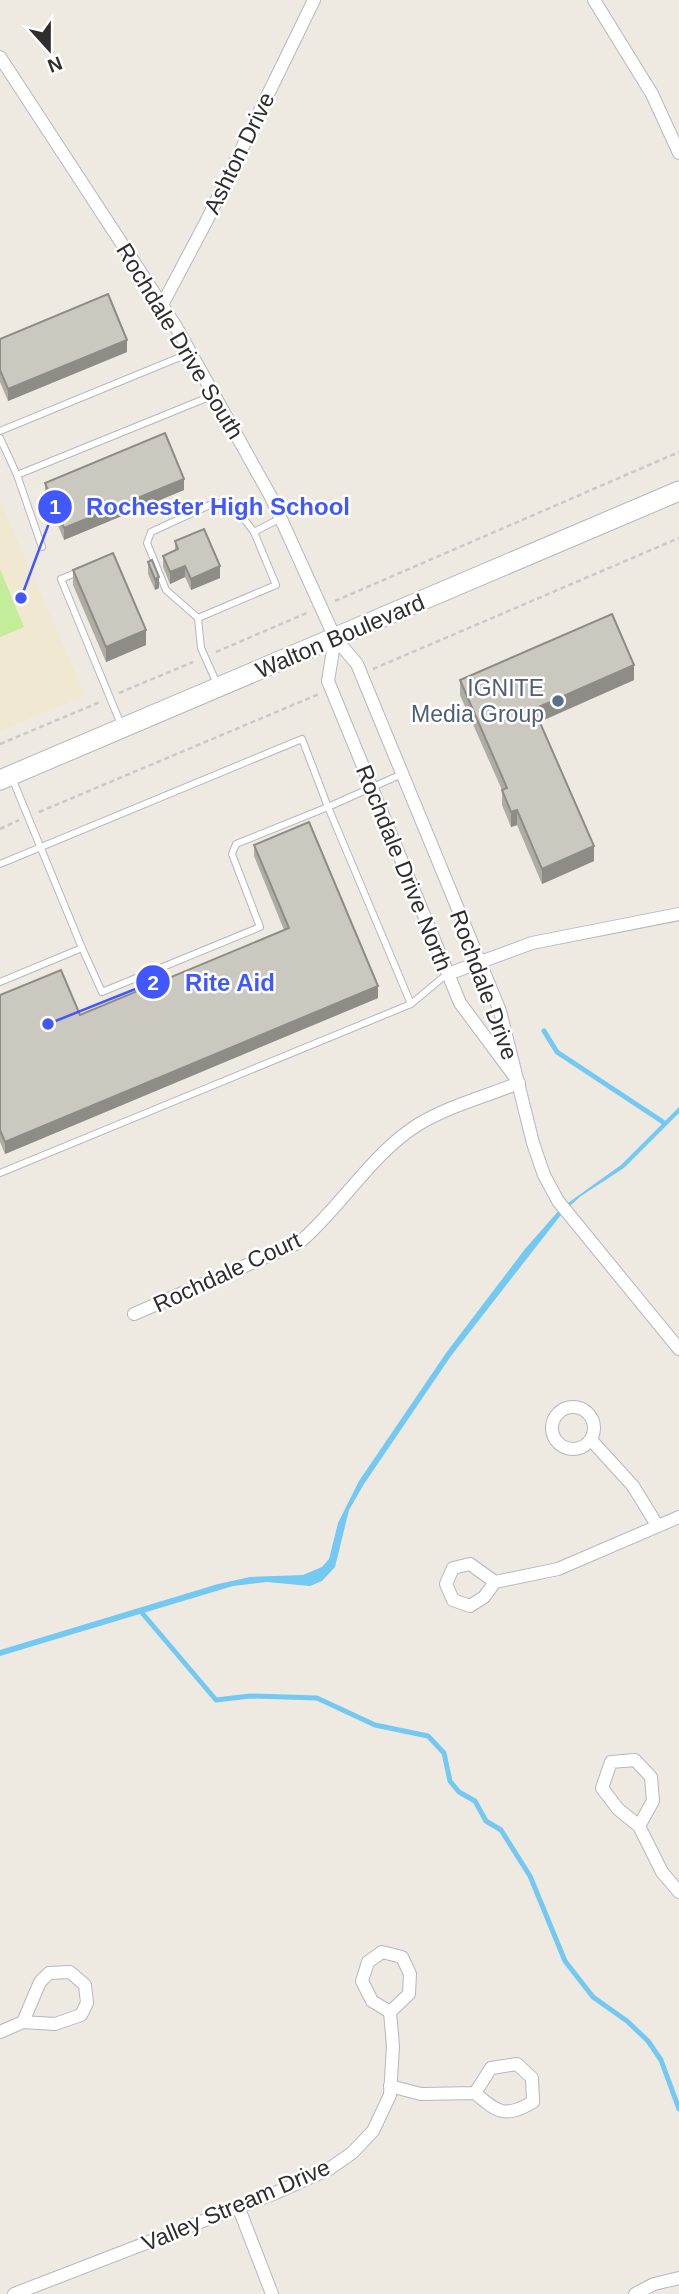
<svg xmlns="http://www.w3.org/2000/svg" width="679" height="2294" font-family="Arial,sans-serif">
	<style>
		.education { fill: #f0e8d0 }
		.pitch { fill: #c4ed99 }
		.water { fill: #73c9f1 }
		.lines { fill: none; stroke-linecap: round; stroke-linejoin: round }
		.stream { stroke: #73c9f1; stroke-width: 5 }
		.lane-casing { stroke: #b4b6c1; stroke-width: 8 }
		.street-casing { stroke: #b4b6c1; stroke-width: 14 }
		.secondary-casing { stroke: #b4b6c1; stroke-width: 21 }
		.path { stroke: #c9c9c9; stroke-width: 2.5; stroke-dasharray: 5 3.5; stroke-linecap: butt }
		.lane { stroke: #fff; stroke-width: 6 }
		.street { stroke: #fff; stroke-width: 12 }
		.secondary { stroke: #fff; stroke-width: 19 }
		.wall { fill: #afaca4 }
		.shaded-wall { fill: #8e8c86 }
		.building { fill: #cbc8bf; stroke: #8e8c86; stroke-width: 2 }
		.service-dot { fill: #5c6f8a; stroke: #fff; stroke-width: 2.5 }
		.labels { text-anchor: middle; stroke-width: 5; stroke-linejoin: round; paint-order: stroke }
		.street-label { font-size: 23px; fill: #2e2e2e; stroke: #fff }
		.service-label { font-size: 23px; fill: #4e5e75; stroke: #fff; text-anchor: end }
		.leader { fill: none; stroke: #4058fd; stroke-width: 2.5 }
		.callout-dot { fill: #4058fd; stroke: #fff; stroke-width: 2.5 }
		.mark-label { font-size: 21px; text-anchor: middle; font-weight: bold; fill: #fff }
		.callout-label { font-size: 24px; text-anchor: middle; font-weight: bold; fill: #4058fd; stroke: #fff; stroke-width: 5; stroke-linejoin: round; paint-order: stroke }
	</style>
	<rect width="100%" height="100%" fill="#efeae1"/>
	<polygon class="education" points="0,501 85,695 0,731"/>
	<polygon class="pitch" points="0,569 24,627 0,637"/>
	<polygon class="water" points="679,1107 679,1113 624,1168 581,1196 564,1211 451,1356 364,1484 349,1510 335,1567 322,1581 310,1586 267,1582 233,1586 0,1656 0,1650 218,1584 250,1577 303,1575 322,1567 329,1559 338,1523 359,1481 446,1353 525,1249 561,1208 621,1165"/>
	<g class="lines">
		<g class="stream">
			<polyline points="544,1031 557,1052 663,1122"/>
			<polyline points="143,1614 216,1700 250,1696 317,1698 375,1725 428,1736 444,1753 450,1781 459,1792 475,1801 486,1821 501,1830 530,1876 565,1961 593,1997 627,2021 648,2041 661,2060 679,2109"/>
		</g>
		<g class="lane-casing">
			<g id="lane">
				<polyline points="0,431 190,353"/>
				<polyline points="0,438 17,475 42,547"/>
				<polyline points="17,475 214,395"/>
				<polyline points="78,572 61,579 122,727"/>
				<polyline points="198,618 166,590 147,543 151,532 212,504 231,502 254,532"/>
				<polyline points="218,686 201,648 198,618 276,585 254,532 281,518"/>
				<polyline points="12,778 82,948"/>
				<polyline points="0,864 302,739 328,807 402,774"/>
				<polyline points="0,982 82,948 102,992 260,927 232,854 236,844 328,807 411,1004"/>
				<polyline points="0,1173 411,1004 447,974"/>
			</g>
		</g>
		<g class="street-casing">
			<g id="street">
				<polyline points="594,0 652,94 679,153"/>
				<polyline points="0,57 175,325 271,497 335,638 357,664 500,1011 533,1143 544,1175 558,1201 679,1349"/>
				<polyline points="162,305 206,222 314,0"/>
				<polyline points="335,638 328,681 460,1003 515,1077"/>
				<polyline points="448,974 532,943 679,914"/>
				<path d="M134,1314l166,-72c42,-36 72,-89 119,-118 30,-18 67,-28 100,-41"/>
				<circle cx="573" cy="1428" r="21"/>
				<polyline points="592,1441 633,1486 657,1525"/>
				<polyline points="495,1582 470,1564 453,1568 446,1584 453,1600 470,1606 484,1597 495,1582 558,1569 679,1517"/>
				<polyline points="639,1826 653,1801 651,1777 635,1760 611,1762 602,1788 618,1809 639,1826 662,1872 679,1892"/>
				<polygon points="382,1952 402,1957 410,1974 409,1994 390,2012 372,2001 362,1981 368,1962"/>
				<polyline points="0,2032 23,2022 55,2024 81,2015 87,2003 85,1985 70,1972 49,1973 40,1982 23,2022"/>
				<path d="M390,2086l31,8 54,-1c23,20 30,25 58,9l-1,-24 -15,-14 -26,4 -16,25"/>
				<polyline points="238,2206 272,2294"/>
				<polyline points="14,2294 273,2194 329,2169 352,2153 373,2131 390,2095 393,2046 390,2012"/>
				<polyline points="635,2294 654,2284 679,2278"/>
			</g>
		</g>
		<g class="secondary-casing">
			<polyline id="secondary" points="0,780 679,491"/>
		</g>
		<g class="path">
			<polyline points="335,601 679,452"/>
			<polyline points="216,652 309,612"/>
			<polyline points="373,669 679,538"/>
			<polyline points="119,693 193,662"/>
			<polyline points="0,744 100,702"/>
			<polyline points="39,812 319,694"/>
			<polyline points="0,829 19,820"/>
		</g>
		<use href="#lane" class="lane"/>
		<use href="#street" class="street"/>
		<use href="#secondary" class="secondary"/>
	</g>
	<g class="wall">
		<polygon points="0,339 127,352 8,401 0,382"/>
		<polygon points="45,483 184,490 64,540 45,494"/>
		<polygon points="175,541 220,578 191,590 185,577 170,584 163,567 163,556 175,551"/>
		<polygon points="148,562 159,588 155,590 148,574"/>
		<polygon points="73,570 146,645 106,662 73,585"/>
		<polygon points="460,680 634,680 540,722 594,861 542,884 517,825 511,827 502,805 502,790 460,695"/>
		<polygon points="254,845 378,998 5,1154 0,1142 0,995 80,1015 284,930 254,856"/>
	</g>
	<g class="shaded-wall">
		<polygon points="127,340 127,352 8,401 8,389"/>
		<polygon points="184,479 184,490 64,540 64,528"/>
		<polygon points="185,566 185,577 170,584 170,572"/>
		<polygon points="220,566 220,578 191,590 191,579"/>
		<polygon points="159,577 159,588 155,590 155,579"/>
		<polygon points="146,630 146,645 106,662 106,647"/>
		<polygon points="634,665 634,680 534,724 534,709"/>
		<polygon points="517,810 517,825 511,827 511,812"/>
		<polygon points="594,846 594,861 542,884 542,869"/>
		<polygon points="378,986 378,998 5,1154 5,1142"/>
	</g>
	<g class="building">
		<polygon points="108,294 127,340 8,389 0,370 0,339"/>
		<polygon points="165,433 184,479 64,528 45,483"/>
		<polygon points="204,529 220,566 191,579 185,566 170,572 163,556 178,549 175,541"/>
		<polygon points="113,553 146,630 106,647 73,570"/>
		<polygon points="152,560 159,577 155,579 148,562"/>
		<polygon points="612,614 634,665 534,709 594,846 542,869 517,810 511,812 502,790 507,788 460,680"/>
		<polygon points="309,822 378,986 5,1142 0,1130 0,995 61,970 80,1015 289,928 254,845"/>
	</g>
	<circle class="service-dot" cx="558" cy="701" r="7"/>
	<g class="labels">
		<g class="street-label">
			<text transform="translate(239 153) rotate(-64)" y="8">Ashton Drive</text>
			<text transform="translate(180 341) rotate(59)" y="8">Rochdale Drive South</text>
			<text transform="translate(340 636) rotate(-23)" y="8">Walton Boulevard</text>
			<text transform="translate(404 868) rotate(68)" y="8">Rochdale Drive North</text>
			<text transform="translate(484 985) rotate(70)" y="8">Rochdale Drive</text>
			<text transform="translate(227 1272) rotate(-25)" y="8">Rochdale Court</text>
			<text transform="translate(236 2205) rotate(-23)" y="8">Valley Stream Drive</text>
		</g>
		<g class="service-label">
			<text x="544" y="696">IGNITE<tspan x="544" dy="26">Media Group</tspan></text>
		</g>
	</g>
	<path class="leader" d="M21 598L55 507M48 1024L153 982"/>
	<g class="callout-dot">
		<circle cx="21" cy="598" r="7"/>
		<circle cx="48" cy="1024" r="7"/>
		<circle cx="55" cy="507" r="18"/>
		<circle cx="153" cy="982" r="18"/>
	</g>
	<g class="mark-label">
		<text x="55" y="514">1</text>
		<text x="153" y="990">2</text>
	</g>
	<g class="callout-label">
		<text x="218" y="515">Rochester High School</text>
		<text x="230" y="991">Rite Aid</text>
	</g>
	<g transform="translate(49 49) rotate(159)" stroke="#ffffff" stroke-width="5" paint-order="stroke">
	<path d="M0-5L12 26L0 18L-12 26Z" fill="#2e2e2e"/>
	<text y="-10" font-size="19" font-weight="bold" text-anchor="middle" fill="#2e2e2e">N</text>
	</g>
</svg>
